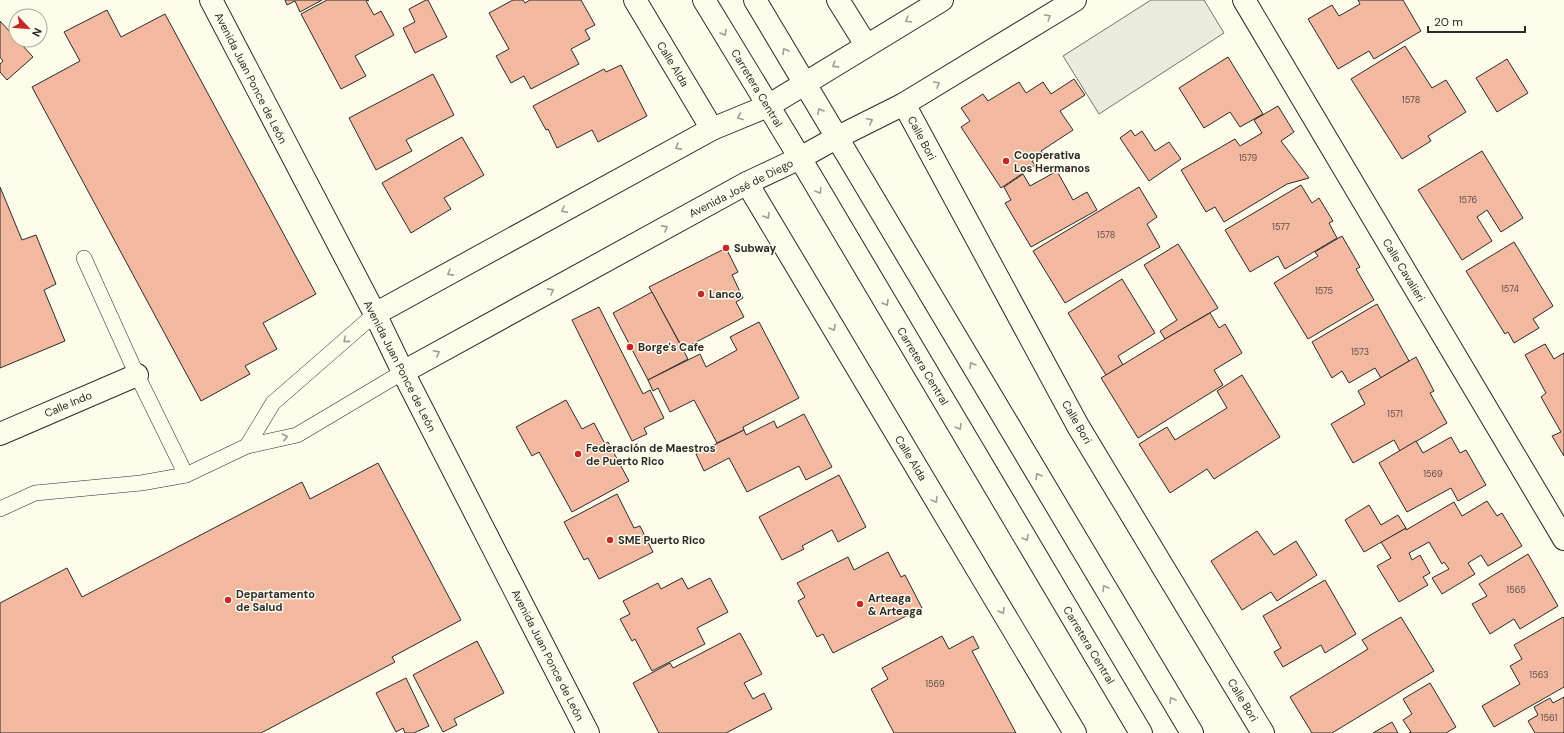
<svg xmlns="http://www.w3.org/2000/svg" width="1564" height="733" font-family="'DM Sans',sans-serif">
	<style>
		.parking { fill: #eceadb; stroke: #74746e }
		.building { fill: #f2b8a0; stroke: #2b2b2b }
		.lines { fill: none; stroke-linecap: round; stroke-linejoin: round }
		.lane-casing { stroke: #2b2b2b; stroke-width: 16 }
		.street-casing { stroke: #2b2b2b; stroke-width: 24 }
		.secondary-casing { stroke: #2b2b2b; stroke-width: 24 }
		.highway-casing { stroke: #2b2b2b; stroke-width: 24 }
		.lane { stroke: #fdfbea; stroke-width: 15 }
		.street { stroke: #fdfbea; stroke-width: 22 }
		.secondary { stroke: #fdfbea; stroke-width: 22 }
		.highway { stroke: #fdfbea; stroke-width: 22 }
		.oneway { stroke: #9e9d94 }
		.poi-dot { fill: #c62828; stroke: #fdfbea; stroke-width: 1.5 }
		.labels { text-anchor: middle; stroke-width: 3; stroke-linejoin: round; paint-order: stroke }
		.number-label { font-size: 9px; fill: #5d4e48 }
		.street-label { font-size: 11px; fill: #2b2b2b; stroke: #fdfbea }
		.poi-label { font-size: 11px; font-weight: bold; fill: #2b2b2b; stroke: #fdfbea; text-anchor: start }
	</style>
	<rect width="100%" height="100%" fill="#fdfbea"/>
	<polygon class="parking" points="1151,0 1204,0 1224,33 1099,114 1063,56"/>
	<g class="building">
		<polygon points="285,0 322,0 300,12 295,1 287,5"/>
		<polygon points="327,0 369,0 366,1 374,15 381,11 394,35 355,56 366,76 341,89 301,14"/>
		<polygon points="426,0 428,0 447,37 415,53 403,28 415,22 409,9"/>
		<polygon points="513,0 523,0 525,3 530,0 581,0 595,25 585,30 590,39 571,49 579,64 531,89 524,76 511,83 496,56 509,49 489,13"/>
		<polygon points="1358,0 1403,0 1421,31 1374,59 1369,51 1338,69 1308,19 1332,5 1339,16 1360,4"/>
		<polygon points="107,10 121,37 165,14 316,294 263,323 277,349 245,366 250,374 201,401 32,87 80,61 64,32"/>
		<polygon points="0,21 33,57 7,80 0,72 0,64 3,61 0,57"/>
		<polygon points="1405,46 1432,88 1446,80 1466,112 1428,136 1431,141 1402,159 1351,79"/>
		<polygon points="1228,57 1263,114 1240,127 1230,112 1204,128 1179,88"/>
		<polygon points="1507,59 1528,93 1497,112 1476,78"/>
		<polygon points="621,65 647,116 598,142 592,130 557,148 548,129 546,130 533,106 604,69 606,72"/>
		<polygon points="433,74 454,115 406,140 412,151 376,170 349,118"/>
		<polygon points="1074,79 1085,95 1060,111 1073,130 1041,151 1043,154 1032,161 1035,165 1001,188 961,127 970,121 961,108 983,94 988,101 1019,82 1026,93 1043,82 1051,94"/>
		<polygon points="1278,106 1294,132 1281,141 1309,178 1287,184 1224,222 1215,207 1206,212 1181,170 1235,139 1240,146 1262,133 1254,120"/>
		<polygon points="1131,130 1135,136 1142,131 1155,151 1169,142 1181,159 1149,181 1120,138"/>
		<polygon points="462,137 484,175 444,198 451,209 411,233 382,183"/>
		<polygon points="1482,151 1523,218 1501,232 1487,210 1477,217 1492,241 1462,260 1418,190"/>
		<polygon points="1057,171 1073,200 1087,192 1097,210 1031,247 1005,203 1011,200 1004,187 1023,174 1030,186"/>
		<polygon points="1301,185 1312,203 1319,198 1333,221 1329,223 1337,238 1285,269 1278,256 1250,272 1225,230"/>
		<polygon points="0,187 22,240 36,235 56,284 44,290 65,341 0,368"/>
		<polygon points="1139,187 1157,217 1147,224 1160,247 1065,303 1033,251"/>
		<polygon points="1342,236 1360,267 1356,269 1374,300 1308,339 1274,283 1318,256 1315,252"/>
		<polygon points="1514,242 1553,306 1533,319 1539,328 1514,343 1508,332 1505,334 1466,271"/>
		<polygon points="1178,244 1218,308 1165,339 1160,331 1177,320 1144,265"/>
		<polygon points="726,248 738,272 732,275 743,298 736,302 744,317 683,349 649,287"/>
		<polygon points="1122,279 1155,333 1118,356 1123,365 1106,375 1068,313"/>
		<polygon points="652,292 688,359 648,380 613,313"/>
		<polygon points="1377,304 1409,361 1381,378 1375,368 1349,383 1342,371 1332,378 1312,342"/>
		<polygon points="599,307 643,394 650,390 664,418 644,428 647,434 632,441 572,320"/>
		<polygon points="1210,313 1219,328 1225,324 1242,353 1214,370 1223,385 1138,438 1101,378 1165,339"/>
		<polygon points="759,322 799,398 743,427 744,430 717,443 694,400 670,412 658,388 653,391 648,380 700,354 706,367 737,350 730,337"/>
		<polygon points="1545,344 1554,359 1564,353 1564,456 1552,436 1561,432 1541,397 1546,393 1525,355"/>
		<polygon points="1416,357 1434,391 1430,393 1447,423 1400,451 1394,440 1353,463 1331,424 1365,404 1358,391"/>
		<polygon points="1242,375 1280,437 1214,479 1207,469 1170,493 1139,444 1167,427 1175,440 1227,408 1217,391"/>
		<polygon points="566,400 582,429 594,423 605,444 608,442 629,481 572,512 539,452 532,456 516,427"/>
		<polygon points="804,414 832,467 806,480 799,466 747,492 729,458 704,471 696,454 744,430 746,435 774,421 777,428"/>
		<polygon points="1451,437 1460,453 1466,450 1486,485 1458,501 1451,488 1407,512 1379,463 1416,441 1423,453"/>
		<polygon points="378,463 461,620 392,657 395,662 261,733 0,733 0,603 67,568 82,597 302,482 310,499"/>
		<polygon points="839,475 866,527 838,542 832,530 802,546 804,549 782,560 759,517"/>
		<polygon points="617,494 634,528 640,526 653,552 599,579 588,558 584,560 564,522"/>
		<polygon points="1487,501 1497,516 1502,513 1522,546 1488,566 1481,555 1468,563 1475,574 1442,594 1432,578 1449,569 1444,562 1442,564 1429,542 1409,553 1412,560 1420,555 1430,573 1423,577 1428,585 1399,602 1377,566 1391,558 1381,542 1406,528 1406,530 1454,502 1462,516"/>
		<polygon points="1369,505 1381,525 1398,515 1406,528 1364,552 1345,520"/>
		<polygon points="1257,531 1274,555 1296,541 1317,575 1277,601 1271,592 1242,610 1211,561"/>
		<polygon points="888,552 901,577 905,575 922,608 833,653 823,634 817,637 798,601 805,597 797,583 848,557 854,570"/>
		<polygon points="1528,554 1558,606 1520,629 1514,619 1490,634 1472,604 1487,596 1479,584"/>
		<polygon points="682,578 688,589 710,578 728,612 697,628 705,644 652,671 635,639 632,641 620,619 630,614 623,601 658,583 661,589"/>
		<polygon points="1325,580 1356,634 1325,653 1321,645 1283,667 1274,652 1281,648 1263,616"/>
		<polygon points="1401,617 1434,671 1332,733 1312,733 1290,697 1368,649 1362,640"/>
		<polygon points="1563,617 1564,619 1564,687 1494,727 1482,706 1520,684 1510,666 1522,659 1514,645"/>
		<polygon points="740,633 762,674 744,683 753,699 764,693 772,709 726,733 659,733 633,683 670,663 673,668"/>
		<polygon points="942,636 949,649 973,636 979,648 972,651 1016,733 894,733 871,689 888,679 882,668"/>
		<polygon points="477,641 504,693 454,719 457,725 443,732 413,675"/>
		<polygon points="406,678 429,726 414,733 405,733 403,728 396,732 376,693"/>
		<polygon points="1430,683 1456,727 1446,733 1409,733 1411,732 1403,720 1412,714 1403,699"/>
		<polygon points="1564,697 1564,733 1535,733 1528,721 1538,715 1534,707 1550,698 1553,703"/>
		<polygon points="1392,722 1398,733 1373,733"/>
	</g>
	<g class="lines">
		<g class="lane-casing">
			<g id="lane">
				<polyline points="84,258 137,375 186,475"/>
				<polyline points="247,446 273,403 375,314"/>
				<polyline points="0,509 35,493 141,483 186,475 247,446 297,435 403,372"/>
			</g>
		</g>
		<g class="street-casing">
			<g id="street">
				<polyline points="635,0 712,129"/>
				<polyline points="838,0 866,45"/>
				<polyline points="1244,0 1564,539"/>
				<polyline points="904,104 1078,426 1263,733"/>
				<polyline points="747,183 1075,733"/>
				<polyline points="0,434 137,375"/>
			</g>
		</g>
		<g class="secondary-casing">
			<g id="secondary">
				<polyline points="211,0 375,314 403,372 588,733"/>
				<polyline points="375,314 712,129 768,106 942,0"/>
				<polyline points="403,372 747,183 800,158 836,138 904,104 1075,0"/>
			</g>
		</g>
		<g class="highway-casing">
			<g id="highway">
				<polyline points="704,0 800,158 1141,733"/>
				<polyline points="755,0 1192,733"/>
			</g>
		</g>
		<use href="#lane" class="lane"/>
		<use href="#street" class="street"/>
		<use href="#secondary" class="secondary"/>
		<use href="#highway" class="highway"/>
	</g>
	<defs><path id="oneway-chevron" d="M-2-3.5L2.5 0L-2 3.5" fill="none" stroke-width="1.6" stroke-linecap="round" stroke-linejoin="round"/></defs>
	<g class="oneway">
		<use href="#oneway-chevron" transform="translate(1048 17) rotate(-31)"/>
		<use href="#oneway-chevron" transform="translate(908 20) rotate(149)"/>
		<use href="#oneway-chevron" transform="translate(724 33) rotate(59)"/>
		<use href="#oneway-chevron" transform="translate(785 51) rotate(-121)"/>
		<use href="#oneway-chevron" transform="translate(835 65) rotate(147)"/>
		<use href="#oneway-chevron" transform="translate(937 84) rotate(-31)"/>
		<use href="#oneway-chevron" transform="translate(820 111) rotate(-120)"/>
		<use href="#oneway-chevron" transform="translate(740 117) rotate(158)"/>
		<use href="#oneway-chevron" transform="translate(870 121) rotate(-26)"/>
		<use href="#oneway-chevron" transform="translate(678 147) rotate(151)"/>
		<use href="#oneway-chevron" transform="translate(819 191) rotate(59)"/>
		<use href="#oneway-chevron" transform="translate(564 210) rotate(151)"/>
		<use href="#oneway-chevron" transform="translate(767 216) rotate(59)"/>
		<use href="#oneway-chevron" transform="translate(665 228) rotate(-29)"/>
		<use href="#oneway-chevron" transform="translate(450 273) rotate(151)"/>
		<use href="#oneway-chevron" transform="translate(551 291) rotate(-29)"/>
		<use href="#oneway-chevron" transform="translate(886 303) rotate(59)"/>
		<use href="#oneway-chevron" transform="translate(833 328) rotate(59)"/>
		<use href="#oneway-chevron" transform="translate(346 340) rotate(139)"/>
		<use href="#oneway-chevron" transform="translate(437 353) rotate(-29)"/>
		<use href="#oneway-chevron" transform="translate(972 365) rotate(-121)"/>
		<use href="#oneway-chevron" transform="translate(959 427) rotate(59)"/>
		<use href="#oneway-chevron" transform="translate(285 437) rotate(-13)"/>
		<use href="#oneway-chevron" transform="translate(1038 476) rotate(-121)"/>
		<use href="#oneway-chevron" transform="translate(935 500) rotate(59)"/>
		<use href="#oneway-chevron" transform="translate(1026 538) rotate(59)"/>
		<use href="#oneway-chevron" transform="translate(1105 588) rotate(-121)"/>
		<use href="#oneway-chevron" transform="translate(1002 611) rotate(59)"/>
		<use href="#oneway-chevron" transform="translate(1172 700) rotate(-121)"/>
	</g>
	<g class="poi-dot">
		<circle cx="1006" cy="161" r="4"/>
		<circle cx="726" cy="248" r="4"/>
		<circle cx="701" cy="294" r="4"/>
		<circle cx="630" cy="347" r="4"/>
		<circle cx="578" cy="454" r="4"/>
		<circle cx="610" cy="540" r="4"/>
		<circle cx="228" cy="600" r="4"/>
		<circle cx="860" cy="604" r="4"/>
	</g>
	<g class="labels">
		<g class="number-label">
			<text x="1411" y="103">1578</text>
			<text x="1248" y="161">1579</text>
			<text x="1468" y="203">1576</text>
			<text x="1281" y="230">1577</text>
			<text x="1106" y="238">1578</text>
			<text x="1510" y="292">1574</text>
			<text x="1324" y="294">1575</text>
			<text x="1360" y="355">1573</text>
			<text x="1395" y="417">1571</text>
			<text x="1433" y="477">1569</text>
			<text x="1516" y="593">1565</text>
			<text x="1539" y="678">1563</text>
			<text x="935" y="687">1569</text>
			<text x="1549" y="721">1561</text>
		</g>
		<g class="street-label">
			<text transform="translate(673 64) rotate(59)" y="4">Calle Alda</text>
			<text transform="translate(251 78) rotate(63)" y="4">Avenida Juan Ponce de León</text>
			<text transform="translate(757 88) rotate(59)" y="4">Carretera Central</text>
			<text transform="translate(922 138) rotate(62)" y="4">Calle Bori</text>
			<text transform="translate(741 188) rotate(-27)" y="4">Avenida José de Diego</text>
			<text transform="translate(1404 270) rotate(59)" y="4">Calle Cavalieri</text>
			<text transform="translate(400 366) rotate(63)" y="4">Avenida Juan Ponce de León</text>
			<text transform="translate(923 366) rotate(59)" y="4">Carretera Central</text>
			<text transform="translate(68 404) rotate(-23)" y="4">Calle Indo</text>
			<text transform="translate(1077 422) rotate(60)" y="4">Calle Bori</text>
			<text transform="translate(911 458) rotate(59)" y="4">Calle Alda</text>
			<text transform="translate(1089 645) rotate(59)" y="4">Carretera Central</text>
			<text transform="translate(548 655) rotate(63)" y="4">Avenida Juan Ponce de León</text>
			<text transform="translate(1243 700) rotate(59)" y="4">Calle Bori</text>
		</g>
		<g class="poi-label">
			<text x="1014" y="159">Cooperativa<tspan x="1014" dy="13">Los Hermanos</tspan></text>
			<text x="734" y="252">Subway</text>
			<text x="709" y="298">Lanco</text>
			<text x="638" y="351">Borge's Cafe</text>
			<text x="586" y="452">Federación de Maestros<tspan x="586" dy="13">de Puerto Rico</tspan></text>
			<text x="618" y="544">SME Puerto Rico</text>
			<text x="236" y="598">Departamento<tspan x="236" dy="13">de Salud</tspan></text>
			<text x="868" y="602">Arteaga<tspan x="868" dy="13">&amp; Arteaga</tspan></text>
		</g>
	</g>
	<g transform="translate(28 28) rotate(116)"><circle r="19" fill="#fdfbea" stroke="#a9a89e"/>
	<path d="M0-3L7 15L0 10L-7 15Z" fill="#c62828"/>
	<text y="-6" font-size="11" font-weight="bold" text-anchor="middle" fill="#2b2b2b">N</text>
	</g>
	<path d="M1428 26v6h97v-6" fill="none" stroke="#2b2b2b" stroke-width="2"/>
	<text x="1434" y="26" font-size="12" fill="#2b2b2b" stroke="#fdfbea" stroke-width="3" paint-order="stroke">20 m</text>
</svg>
